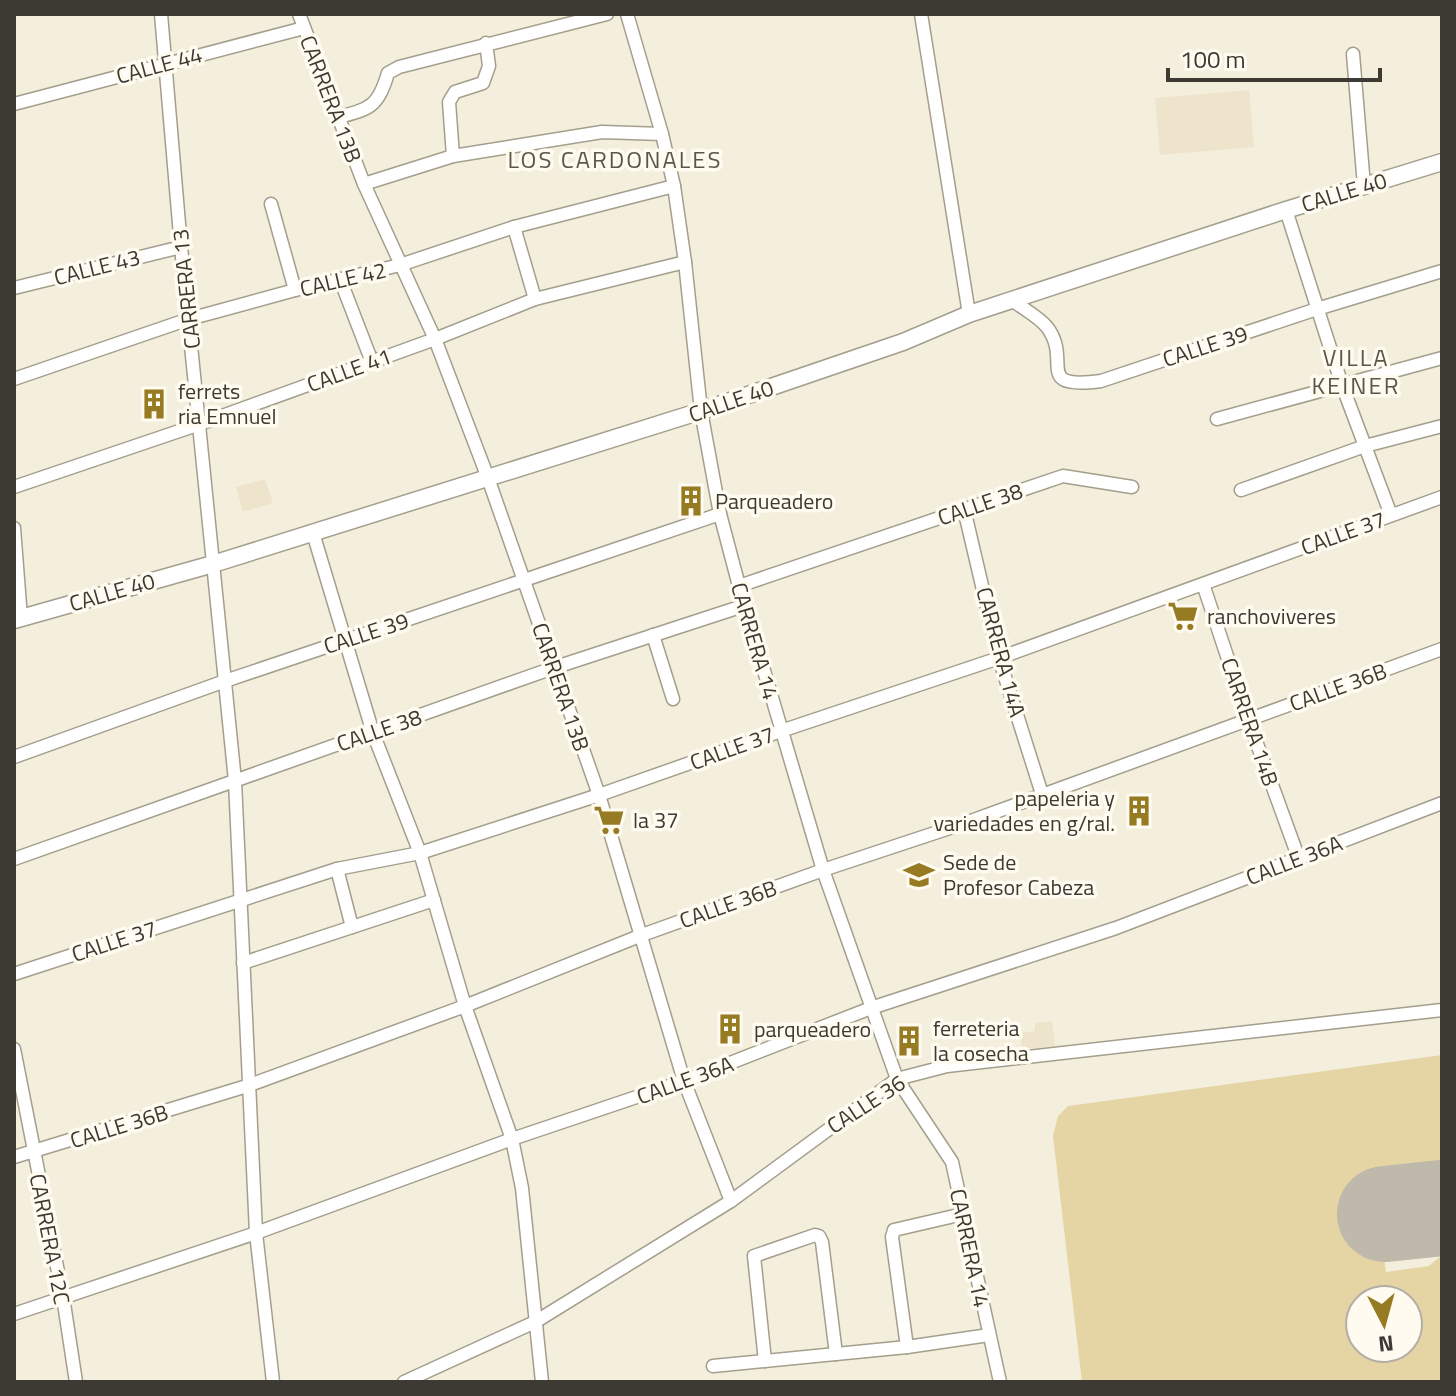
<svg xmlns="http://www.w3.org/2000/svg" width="1456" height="1396" font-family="'Titillium Web',sans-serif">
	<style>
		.built { fill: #ede4cb }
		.green { fill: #e6d5a4; fill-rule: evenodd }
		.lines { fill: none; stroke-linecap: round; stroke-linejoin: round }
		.runway { stroke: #beb9aa; stroke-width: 96 }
		.minor-casing { stroke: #a49e8d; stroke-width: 15 }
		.tertiary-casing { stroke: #a49e8d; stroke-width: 19 }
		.minor { stroke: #fff; stroke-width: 12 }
		.tertiary { stroke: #fff; stroke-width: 16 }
		.labels { text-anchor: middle; stroke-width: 7; stroke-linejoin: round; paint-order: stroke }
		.street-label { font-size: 22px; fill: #3c3a33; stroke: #fffbf0 }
		.poi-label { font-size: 22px; fill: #3c3a33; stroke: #fffbf0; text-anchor: start }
		.neighbourhood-label { font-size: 24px; letter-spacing: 2px; fill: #5c5747; stroke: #fffbf0 }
	</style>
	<rect width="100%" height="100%" fill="#f4eedc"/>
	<g class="built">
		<polygon points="1249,90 1254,147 1160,155 1155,98"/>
		<polygon points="265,479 273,503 243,512 236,487"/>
		<polygon points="1052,1021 1055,1046 1022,1049 1020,1033 1035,1031 1035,1023"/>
	</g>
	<path class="green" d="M1442,1055v123l-68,9 12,85 43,-6 13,-11v127h-360l-29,-246 5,-20 10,-10zM1408,1300v48h-48v-48z"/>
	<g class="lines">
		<polyline class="runway" points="1385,1214 1442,1208"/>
		<g class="minor-casing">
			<g id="minor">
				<polyline points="161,14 181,247 235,781 256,1233 273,1382"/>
				<polyline points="299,14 364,184 435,339 488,478 599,795 684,1081 731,1201"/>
				<polyline points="627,14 662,134 674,186 685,262 701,411 720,514 739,586 823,870 897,1079 952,1162 1000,1382"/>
				<polyline points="921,14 969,314"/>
				<polyline points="1353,54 1364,186"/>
				<polyline points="14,104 304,28"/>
				<path d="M338,117c32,-8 40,-10 50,-44l11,-6 208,-53"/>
				<polyline points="453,156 449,102 455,92 483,83 489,66 486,43"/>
				<polyline points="364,184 453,156 602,132 662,134"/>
				<polyline points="271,204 295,290"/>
				<polyline points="1286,210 1342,385 1391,515"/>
				<polyline points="514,227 535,299"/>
				<polyline points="340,279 372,362"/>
				<polyline points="14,288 181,247"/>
				<path d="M1012,300c10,8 27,17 35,27 26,34 -15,63 54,54l216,-72 125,-38"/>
				<polyline points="14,379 189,319 295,290 400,265 514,227 674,186"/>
				<polyline points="1217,419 1442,358"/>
				<polyline points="14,487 200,424 435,339 535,299 685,262"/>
				<polyline points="1241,490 1365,446 1442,426"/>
				<polyline points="964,509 999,658 1042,794"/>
				<polyline points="14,528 21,618"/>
				<polyline points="313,533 373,733 420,853 465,1006 512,1139 522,1188 542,1382"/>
				<polyline points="1203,584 1248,719 1299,859"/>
				<polyline points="739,586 1063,476 1132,487"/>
				<polyline points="653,635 673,699"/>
				<polyline points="14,757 225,681 720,514"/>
				<polyline points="14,859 553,668 746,605"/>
				<polyline points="337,869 352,927"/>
				<polyline points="243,963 434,900"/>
				<polyline points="14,974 337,869 420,853 599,795 781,731 999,658 1442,497"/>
				<polyline points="14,1049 63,1297 76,1382"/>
				<polyline points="14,1157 247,1086 465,1006 642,935 823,870 971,821 1442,649"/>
				<polyline points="14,1314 256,1233 512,1139 684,1081 871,1008 1116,928 1442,803"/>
				<polyline points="907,1347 892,1237 894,1230 963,1214"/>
				<polyline points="765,1361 754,1256 815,1235 819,1236 822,1242 836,1354"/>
				<polyline points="713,1366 907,1347 989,1335"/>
				<polyline points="404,1382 535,1322 731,1201 897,1079 947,1066 1442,1010"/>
			</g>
		</g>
		<g class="tertiary-casing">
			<polyline id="tertiary" points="14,620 213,564 701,411 903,342 969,314 1286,210 1442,162"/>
		</g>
		<use href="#minor" class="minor"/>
		<use href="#tertiary" class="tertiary"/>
	</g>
	<defs>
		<g id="building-bare" transform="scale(2.4)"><path d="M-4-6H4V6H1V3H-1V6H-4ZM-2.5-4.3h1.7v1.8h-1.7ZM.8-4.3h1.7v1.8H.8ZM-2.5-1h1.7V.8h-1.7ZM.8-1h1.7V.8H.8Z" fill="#967b23" stroke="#fffbf0" stroke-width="2.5" paint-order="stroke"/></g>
		<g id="supermarket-bare" transform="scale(2.4)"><path d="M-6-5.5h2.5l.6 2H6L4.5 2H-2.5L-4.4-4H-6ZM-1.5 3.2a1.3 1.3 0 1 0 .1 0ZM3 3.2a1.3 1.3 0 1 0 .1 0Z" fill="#967b23" stroke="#fffbf0" stroke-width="2.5" paint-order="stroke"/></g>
		<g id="school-bare" transform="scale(2.4)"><path d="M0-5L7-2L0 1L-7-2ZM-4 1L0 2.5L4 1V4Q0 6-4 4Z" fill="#967b23" stroke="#fffbf0" stroke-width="2.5" paint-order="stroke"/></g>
	</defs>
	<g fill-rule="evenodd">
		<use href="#building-bare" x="154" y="404"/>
		<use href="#building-bare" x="691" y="501"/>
		<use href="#supermarket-bare" x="1183" y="616"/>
		<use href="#building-bare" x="1139" y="811"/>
		<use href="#supermarket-bare" x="609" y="820"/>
		<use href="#school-bare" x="919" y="875"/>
		<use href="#building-bare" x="730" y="1029"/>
		<use href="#building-bare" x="909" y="1041"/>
	</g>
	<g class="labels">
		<g class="street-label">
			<text transform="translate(159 65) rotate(-15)" y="8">CALLE 44</text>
			<text transform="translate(331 99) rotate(69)" y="8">CARRERA 13B</text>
			<text transform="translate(1344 192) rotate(-17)" y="8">CALLE 40</text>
			<text transform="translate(97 267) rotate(-14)" y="8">CALLE 43</text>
			<text transform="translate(343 279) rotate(-13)" y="8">CALLE 42</text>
			<text transform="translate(186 289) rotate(-96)" y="8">CARRERA 13</text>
			<text transform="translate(1205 346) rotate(-18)" y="8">CALLE 39</text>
			<text transform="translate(349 370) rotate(-20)" y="8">CALLE 41</text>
			<text transform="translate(731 401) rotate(-19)" y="8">CALLE 40</text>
			<text transform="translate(980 504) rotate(-19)" y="8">CALLE 38</text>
			<text transform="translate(1343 533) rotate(-20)" y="8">CALLE 37</text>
			<text transform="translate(112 592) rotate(-16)" y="8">CALLE 40</text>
			<text transform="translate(366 633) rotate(-18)" y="8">CALLE 39</text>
			<text transform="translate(755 641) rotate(74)" y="8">CARRERA 14</text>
			<text transform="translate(1001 652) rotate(75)" y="8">CARRERA 14A</text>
			<text transform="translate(561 687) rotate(71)" y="8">CARRERA 13B</text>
			<text transform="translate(1338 687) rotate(-20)" y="8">CALLE 36B</text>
			<text transform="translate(1250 722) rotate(71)" y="8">CARRERA 14B</text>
			<text transform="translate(379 730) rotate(-19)" y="8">CALLE 38</text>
			<text transform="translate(732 748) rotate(-20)" y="8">CALLE 37</text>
			<text transform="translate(1294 860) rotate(-21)" y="8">CALLE 36A</text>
			<text transform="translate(728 904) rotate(-20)" y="8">CALLE 36B</text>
			<text transform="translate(114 941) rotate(-18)" y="8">CALLE 37</text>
			<text transform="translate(685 1080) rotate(-20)" y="8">CALLE 36A</text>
			<text transform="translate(866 1104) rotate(-33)" y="8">CALLE 36</text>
			<text transform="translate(119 1126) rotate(-17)" y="8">CALLE 36B</text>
			<text transform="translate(50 1239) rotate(79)" y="8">CARRERA 12C</text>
			<text transform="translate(970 1248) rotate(78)" y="8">CARRERA 14</text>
		</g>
		<g class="poi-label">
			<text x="178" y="399">ferrets<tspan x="178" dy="25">ria Emnuel</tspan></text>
			<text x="715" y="509">Parqueadero</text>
			<text x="1207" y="624">ranchoviveres</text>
			<text x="1115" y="806" text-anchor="end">papeleria y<tspan x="1115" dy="25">variedades en g/ral.</tspan></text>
			<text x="633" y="828">la 37</text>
			<text x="943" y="870">Sede de<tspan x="943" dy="25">Profesor Cabeza</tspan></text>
			<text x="933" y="1036">ferreteria<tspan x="933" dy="25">la cosecha</tspan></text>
			<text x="754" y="1037">parqueadero</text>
		</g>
		<g class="neighbourhood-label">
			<text x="615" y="168">LOS CARDONALES</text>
			<text x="1356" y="366">VILLA<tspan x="1356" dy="28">KEINER</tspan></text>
		</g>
	</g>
	<rect width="1456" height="1396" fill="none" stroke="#3c3a33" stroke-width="32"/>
	<g transform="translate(1384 1324) rotate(174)"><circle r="38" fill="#fffbf0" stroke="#b1aea4" stroke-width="2"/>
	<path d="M0-6L14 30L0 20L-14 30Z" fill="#967b23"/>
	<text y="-12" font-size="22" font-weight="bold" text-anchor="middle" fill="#3c3a33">N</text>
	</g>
	<path d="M1168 68v12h212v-12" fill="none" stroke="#3c3a33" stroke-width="4"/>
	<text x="1180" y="68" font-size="24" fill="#3c3a33" stroke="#fffbf0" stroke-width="6" paint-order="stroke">100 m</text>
</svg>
